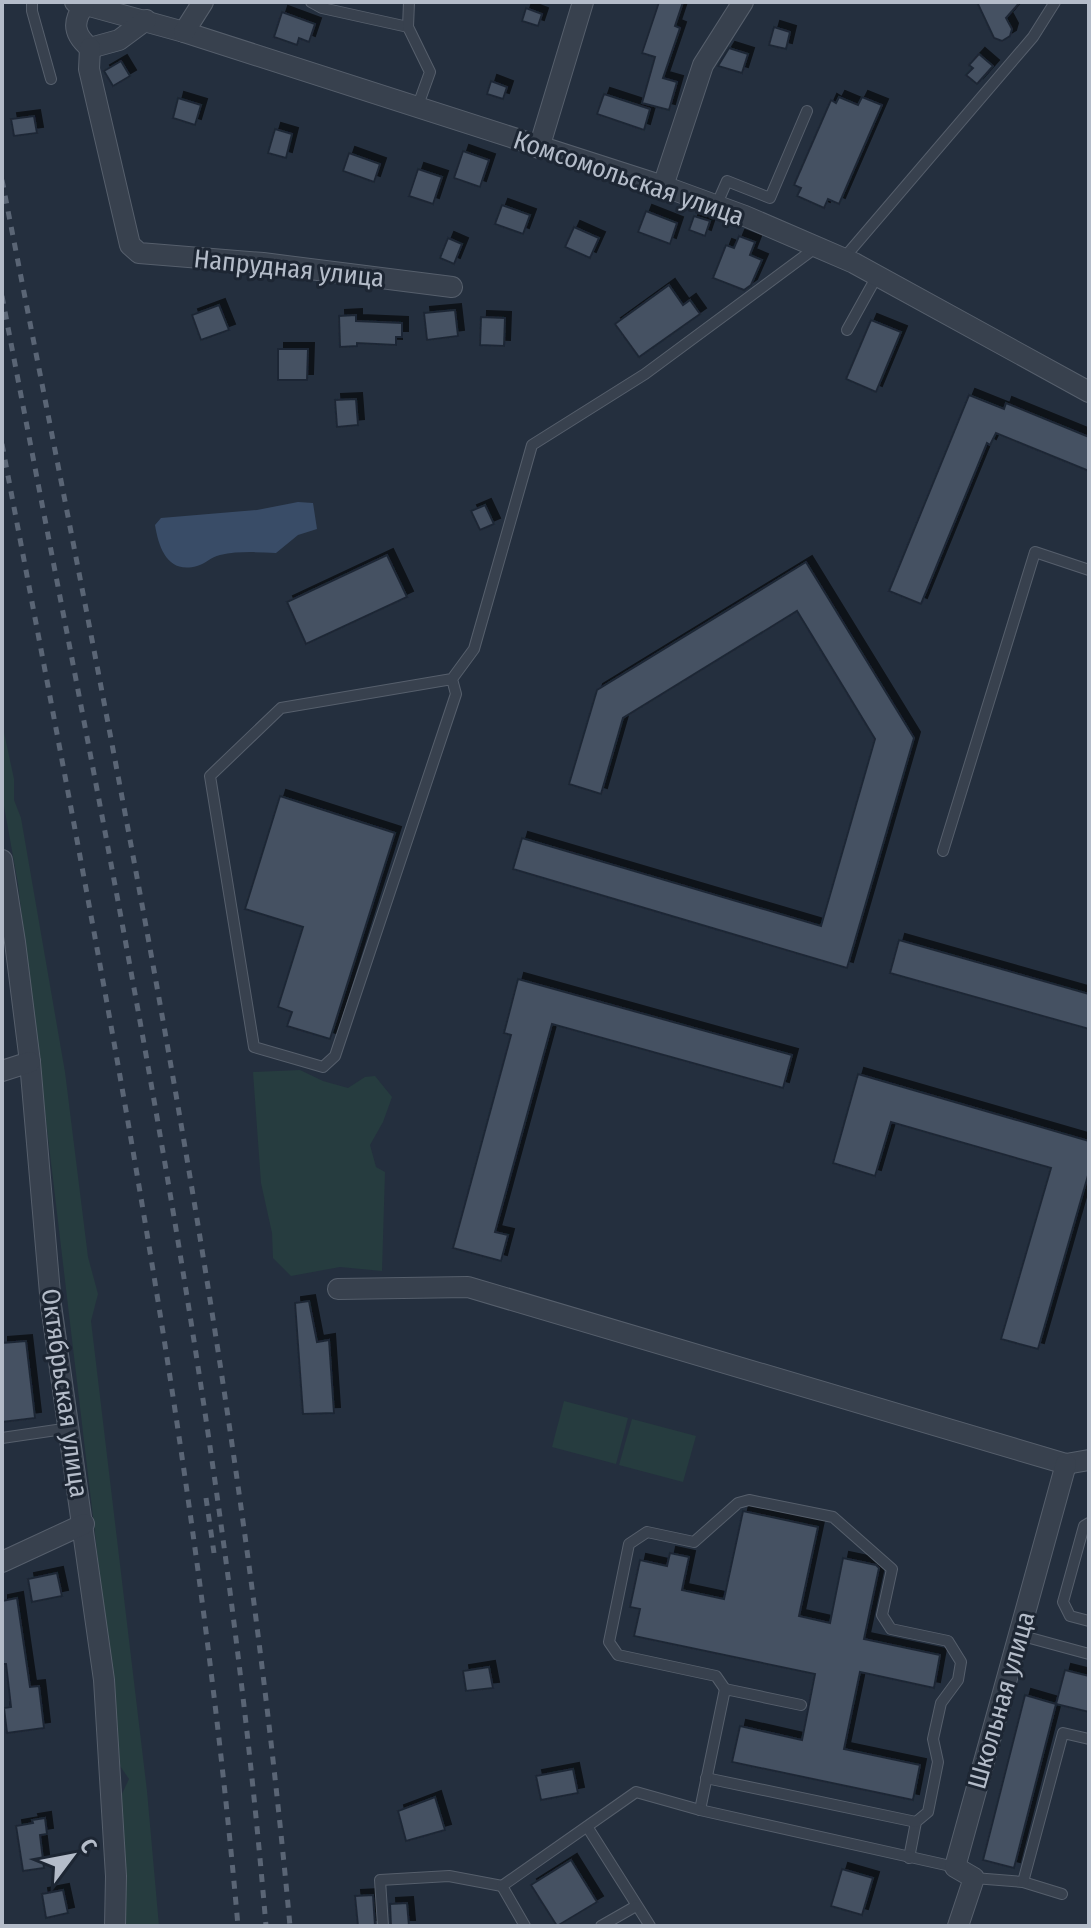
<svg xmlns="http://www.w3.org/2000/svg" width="1091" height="1928" font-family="'Fira Sans Condensed',sans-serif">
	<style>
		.green { fill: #263c3f }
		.water { fill: #394c67 }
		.building { fill: #455162; stroke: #1f2835; stroke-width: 2; filter: url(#shadow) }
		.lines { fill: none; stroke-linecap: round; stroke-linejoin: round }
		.lane-casing { stroke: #565f6c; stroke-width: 12 }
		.street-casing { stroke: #565f6c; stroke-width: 22 }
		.lane { stroke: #38414e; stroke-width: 10 }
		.street { stroke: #38414e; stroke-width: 20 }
		.rail { stroke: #5a6575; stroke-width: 5; stroke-dasharray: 8 8; stroke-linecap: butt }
		.labels { text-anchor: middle; stroke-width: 6; stroke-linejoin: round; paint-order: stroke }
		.street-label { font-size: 26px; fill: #b4bcc9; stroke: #1d2633 }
	</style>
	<defs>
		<filter id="shadow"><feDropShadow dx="6" dy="-6" stdDeviation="0" flood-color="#0009"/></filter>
	</defs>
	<rect width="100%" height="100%" fill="#242f3e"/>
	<g class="green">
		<polygon points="2,723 14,779 14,800 21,818 65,1072 88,1257 98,1294 91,1321 147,1791 159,1926 124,1926 121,1796 129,1779 118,1763 96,1542 18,884 2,795"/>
		<polygon points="300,1070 323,1081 348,1088 365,1077 375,1076 392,1097 383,1122 370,1145 376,1167 385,1172 382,1271 340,1267 291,1276 273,1258 272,1233 261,1183 253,1072"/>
		<polygon points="564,1401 628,1418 616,1464 552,1447"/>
		<polygon points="632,1419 696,1436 683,1482 619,1465"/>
	</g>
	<path class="water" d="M298,502l15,1 4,26 -19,6 -22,18c-19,-1 -38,-2 -56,2 -9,2 -15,9 -23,11 -29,8 -38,-17 -42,-41l6,-7 96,-8z"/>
	<g class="building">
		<polygon points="659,2 683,2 675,26 680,28 663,78 677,82 669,110 642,103 655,57 642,53"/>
		<polygon points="977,2 1020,2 1006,18 1012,29 1010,36 1002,41 994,38"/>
		<polygon points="526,8 542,14 538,26 522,21"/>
		<polygon points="282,12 315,24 309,42 299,38 297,45 274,37"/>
		<polygon points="774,27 790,32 786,49 769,45"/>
		<polygon points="729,48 748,54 742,73 718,66"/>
		<polygon points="979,54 993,66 977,84 966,75 973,68 969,65"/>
		<polygon points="121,61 130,76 113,86 104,71"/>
		<polygon points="491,81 507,87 503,99 487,94"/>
		<polygon points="604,94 650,109 644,130 597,114"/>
		<polygon points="839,97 858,105 862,97 882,105 839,204 828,199 824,208 797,196 801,188 794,185 831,100 836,103"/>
		<polygon points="178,98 201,105 195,125 173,118"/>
		<polygon points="34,116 37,133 14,136 11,119"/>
		<polygon points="275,129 292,134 286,158 268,153"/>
		<polygon points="463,151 489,160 480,187 454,178"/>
		<polygon points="349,153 380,164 374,182 343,171"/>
		<polygon points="418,169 442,177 433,204 409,196"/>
		<polygon points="502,205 530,215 523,234 495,224"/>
		<polygon points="646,211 677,223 670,244 638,232"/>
		<polygon points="694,216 710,221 705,236 689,230"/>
		<polygon points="574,227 599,238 590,258 565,247"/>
		<polygon points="739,236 755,242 750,255 762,260 751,285 744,290 713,278 726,245 734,248"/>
		<polygon points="448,238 462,244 454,264 440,258"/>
		<polygon points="669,285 683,305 690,300 700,314 639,357 615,324"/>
		<polygon points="219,305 229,330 201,340 192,315"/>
		<polygon points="455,310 458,336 427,340 424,313"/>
		<polygon points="356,315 356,321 402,323 402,337 396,337 396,345 357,343 357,346 340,347 339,316"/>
		<polygon points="481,317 505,318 504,346 480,345"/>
		<polygon points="871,320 901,332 876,392 846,379"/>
		<polygon points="278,349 308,349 307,380 278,380"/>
		<polygon points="969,395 1004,409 1006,403 1089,437 1089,471 996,433 990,445 987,443 921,604 889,591"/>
		<polygon points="356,399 358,425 337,427 335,400"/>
		<polygon points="485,505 494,524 480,530 471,511"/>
		<polygon points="387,555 407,597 306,644 287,602"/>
		<polygon points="806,562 914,738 847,968 513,869 522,838 821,926 875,739 797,611 623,718 601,794 569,784 597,690"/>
		<polygon points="280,796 395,833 330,1039 287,1026 292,1012 278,1007 303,927 245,909"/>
		<polygon points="899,940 1089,994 1089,1029 890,973"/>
		<polygon points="518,979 792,1055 783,1088 552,1024 495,1232 508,1235 501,1261 453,1248 511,1035 504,1033"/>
		<polygon points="858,1074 1089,1141 1089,1172 1038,1349 1001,1339 1051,1168 891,1122 875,1176 833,1163"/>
		<polygon points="309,1301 317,1342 329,1340 334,1413 303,1414 295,1303"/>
		<polygon points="26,1341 35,1418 2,1422 2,1343"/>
		<polygon points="743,1511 818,1527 799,1616 830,1623 843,1558 876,1565 879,1568 864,1639 940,1655 934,1688 860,1672 844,1749 920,1765 913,1800 732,1762 740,1726 802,1740 815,1674 634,1636 640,1609 630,1607 640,1560 667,1566 670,1553 689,1557 682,1590 724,1599"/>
		<polygon points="57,1573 62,1596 32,1602 28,1579"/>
		<polygon points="17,1598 30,1687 39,1686 44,1728 7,1733 4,1708 11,1707 6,1664 2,1664 2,1601"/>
		<polygon points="489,1667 493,1688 466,1691 463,1671"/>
		<polygon points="1065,1670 1089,1676 1089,1712 1056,1704"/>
		<polygon points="1025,1695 1056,1704 1014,1868 983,1860"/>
		<polygon points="573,1769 578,1793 541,1800 536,1776"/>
		<polygon points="435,1797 445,1830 406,1841 398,1811"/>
		<polygon points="45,1818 47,1834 40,1835 44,1868 23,1871 16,1826 33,1823 32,1820"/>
		<polygon points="571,1860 597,1902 557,1926 531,1885"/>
		<polygon points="842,1869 873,1878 862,1915 831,1906"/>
		<polygon points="63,1890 68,1913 46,1918 42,1894"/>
		<polygon points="373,1895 375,1926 358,1926 355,1896"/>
		<polygon points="407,1903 409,1926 391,1926 390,1904"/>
	</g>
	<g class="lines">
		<g class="lane-casing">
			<g id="lane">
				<polyline points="32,2 32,11 51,79"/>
				<polyline points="311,2 322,8 408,27"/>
				<polyline points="409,2 408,27 430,72 417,108"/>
				<polyline points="716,206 727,181 770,198 807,111"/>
				<polyline points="844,258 1033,37 1055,2"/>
				<polyline points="847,330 877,276"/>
				<polyline points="452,679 456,694 335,1056 323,1067 254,1047 210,776 281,708 452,679 474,649 532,445 645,374 818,246"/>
				<polyline points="943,851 1035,552 1089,570"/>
				<polyline points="2,1438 70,1428"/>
				<polyline points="1089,1523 1084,1526 1063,1602 1070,1616 1089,1621"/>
				<polyline points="1019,1635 1089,1654"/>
				<polyline points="725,1689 716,1676 618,1655 609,1642 629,1544 647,1532 694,1542 738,1503 749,1500 833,1517 892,1569 882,1615 891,1629 948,1641 961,1662 958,1680 941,1703 933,1739 938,1762 928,1812 916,1822 909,1858"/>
				<polyline points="706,1778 916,1822"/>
				<polyline points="700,1810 725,1689 801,1705"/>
				<polyline points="588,1828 650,1926"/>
				<polyline points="974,1878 1023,1882 1062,1894"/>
				<polyline points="1023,1882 1063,1733 1089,1739"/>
				<polyline points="383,1926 380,1880 449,1876 502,1886"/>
				<polyline points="525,1926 502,1886 636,1792 700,1810 955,1867"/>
				<polyline points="601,1926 636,1906"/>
			</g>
		</g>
		<g class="street-casing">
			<g id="street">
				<polyline points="75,2 184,32 663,186 745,216 854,263 1089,392"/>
				<path d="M84,6c-12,16 -10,29 6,42l29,-8 27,-20"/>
				<polyline points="184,32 203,2"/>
				<polyline points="90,48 89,69 130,245 139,253 263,263 452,287"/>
				<polyline points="539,148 583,2"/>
				<polyline points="663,186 703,65 743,2"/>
				<polyline points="2,860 15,942 30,1062 51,1305 104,1680 116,1876 115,1926"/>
				<polyline points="2,1071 30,1062"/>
				<polyline points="338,1289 468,1287 1066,1464 1089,1460"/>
				<polyline points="2,1562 84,1524"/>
				<polyline points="958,1926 974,1878 955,1867 1066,1464"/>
			</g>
		</g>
		<use href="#lane" class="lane"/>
		<use href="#street" class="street"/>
		<g class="rail">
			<path d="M2,180c113,579 234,1158 288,1746"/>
			<path d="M2,296c103,541 218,1081 264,1630"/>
			<path d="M2,444c93,492 192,983 236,1482"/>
			<polyline points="206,1498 214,1553"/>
		</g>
	</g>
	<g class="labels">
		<g class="street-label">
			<text transform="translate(629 178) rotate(19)" y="9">Комсомольская улица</text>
			<text transform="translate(289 268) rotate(6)" y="9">Напрудная улица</text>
			<text transform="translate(65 1393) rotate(82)" y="9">Октябрьская улица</text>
			<text transform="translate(1001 1700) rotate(-74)" y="9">Школьная улица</text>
		</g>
	</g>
	<rect width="1091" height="1928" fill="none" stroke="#b4bcc9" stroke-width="8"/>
	<g transform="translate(72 1856) rotate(58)" stroke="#1d2633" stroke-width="6" paint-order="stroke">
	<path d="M0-6L14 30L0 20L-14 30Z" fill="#b4bcc9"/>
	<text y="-12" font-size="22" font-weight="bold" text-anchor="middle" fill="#b4bcc9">С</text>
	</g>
</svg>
